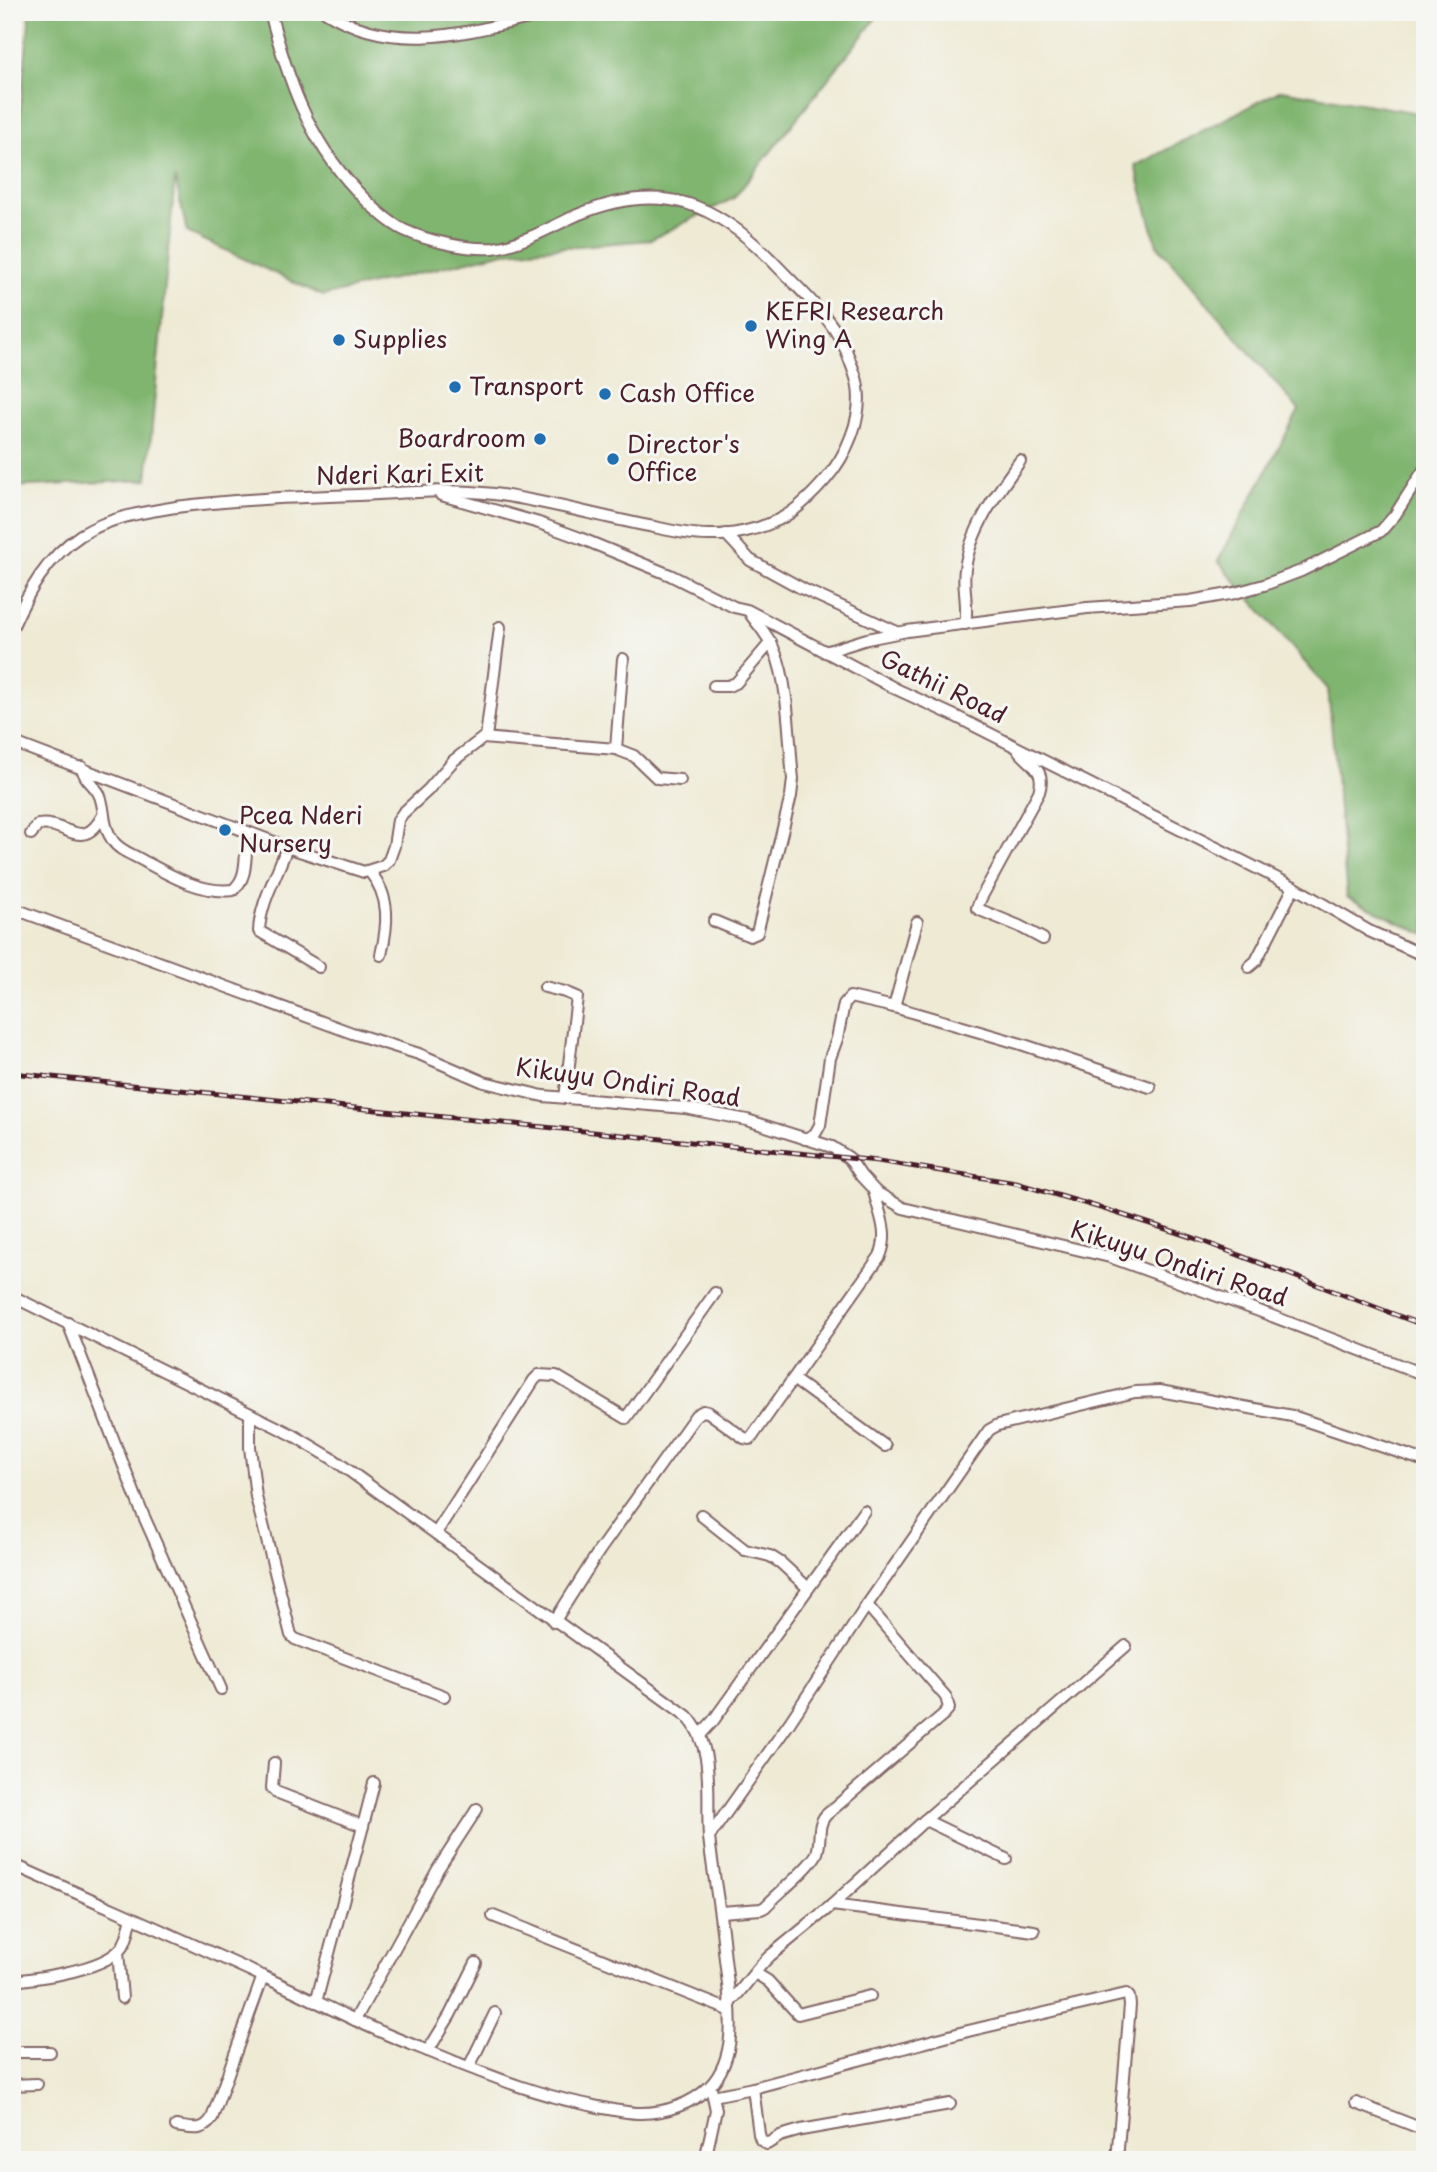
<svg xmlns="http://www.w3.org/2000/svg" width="1437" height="2172" font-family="'Playpen Sans',sans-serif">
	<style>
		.forest { fill: #80b570; stroke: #656a4e; stroke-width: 2 }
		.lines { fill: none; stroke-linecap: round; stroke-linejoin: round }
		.minor-casing { stroke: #836666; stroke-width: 14 }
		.minor { stroke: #fff; stroke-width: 10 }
		.rail-casing { stroke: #4a1f2b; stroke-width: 5 }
		.rail { stroke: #f6f6f2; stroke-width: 2.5; stroke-dasharray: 8; stroke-linecap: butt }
		.poi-dot { fill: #1f6fb2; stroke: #f6f6f2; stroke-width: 2.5 }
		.labels { text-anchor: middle; stroke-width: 6; stroke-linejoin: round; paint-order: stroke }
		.poi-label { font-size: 24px; fill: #4a1f2b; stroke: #f6f6f2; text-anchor: start }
		.street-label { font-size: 24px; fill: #4a1f2b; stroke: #f6f6f2 }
	</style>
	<rect width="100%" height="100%" fill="#f6f6f2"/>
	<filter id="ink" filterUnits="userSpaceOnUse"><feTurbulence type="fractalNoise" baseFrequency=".0143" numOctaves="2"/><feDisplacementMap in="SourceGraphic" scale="14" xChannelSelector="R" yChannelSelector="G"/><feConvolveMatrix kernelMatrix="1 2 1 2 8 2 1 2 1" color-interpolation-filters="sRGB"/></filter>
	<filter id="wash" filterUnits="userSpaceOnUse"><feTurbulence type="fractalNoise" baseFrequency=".00686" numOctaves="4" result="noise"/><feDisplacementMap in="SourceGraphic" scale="28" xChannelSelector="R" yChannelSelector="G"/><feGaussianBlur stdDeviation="1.57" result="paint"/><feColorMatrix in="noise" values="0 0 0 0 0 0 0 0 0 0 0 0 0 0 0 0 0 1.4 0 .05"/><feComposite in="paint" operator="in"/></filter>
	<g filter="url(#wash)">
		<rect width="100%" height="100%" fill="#eeead4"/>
		<g class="forest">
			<polygon points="30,12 881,12 734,198 650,240 505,252 323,296 187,232 175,178 147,480 12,487 12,191"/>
			<polygon points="1281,90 1425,114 1425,935 1347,897 1328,689 1218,561 1299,410 1157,245 1135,166"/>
		</g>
	</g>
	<g filter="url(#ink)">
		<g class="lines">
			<g class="minor-casing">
				<g id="minor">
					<path d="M326,12c74,46 151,17 229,0"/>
					<polyline points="12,39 12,42"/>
					<polyline points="441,495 539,523 580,538 670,575 734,607 747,610 896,689 955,716 1294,887 1369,931 1425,956"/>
					<polyline points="726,534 750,560 803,589 897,632"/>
					<path d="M965,624c4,-18 -3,-36 0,-55 5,-39 32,-76 55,-108"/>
					<path d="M12,628c16,-36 35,-71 69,-93 29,-18 63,-23 95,-28 61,-8 121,-10 182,-12 45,-2 91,-7 136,-1 54,7 106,23 160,33 18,4 36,8 54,8 23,1 49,-5 70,-15 19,-9 35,-26 48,-41 20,-23 37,-61 32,-92 -1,-9 -5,-18 -8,-26 -11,-37 -45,-66 -71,-93 -61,-65 -116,-89 -202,-53 -26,12 -55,29 -84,33 -25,2 -66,-7 -89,-18 -18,-9 -34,-25 -48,-40 -49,-52 -68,-111 -86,-178"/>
					<polyline points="825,652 867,639 907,631 1087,608 1190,601 1235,593 1264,585 1301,571 1381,531 1395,515 1425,468"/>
					<polyline points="714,686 728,686 736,683 771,642"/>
					<polyline points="486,737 500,627"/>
					<polyline points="12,742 287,847 364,872 383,866 389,860 394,846 398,820 403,813 428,790 453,761 483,738 616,749 634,756 657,778 680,780"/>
					<polyline points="616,749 623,659"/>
					<path d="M1019,751c13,15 27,19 20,41l-58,106 -4,10 3,2 39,16 24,13"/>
					<path d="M82,767c2,13 11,16 17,27 7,14 2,30 14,47 6,9 18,13 27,18 28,15 60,35 93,31 12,-10 12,-23 13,-38"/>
					<path d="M31,834l7,-9c28,-5 44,29 65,-10"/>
					<path d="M287,847c-9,26 -27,56 -28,84l60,36"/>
					<path d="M370,872c21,25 18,53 11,83"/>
					<polyline points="12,908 352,1033 419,1054 484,1082 543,1096 685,1108 747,1120 832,1147 849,1158 861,1176 876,1192 903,1208 1110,1257 1259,1311 1425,1375"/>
					<path d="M714,921l36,15 7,-3 34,-137 2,-17c-4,-36 -4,-95 -18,-127 -5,-14 -15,-25 -24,-37"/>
					<polyline points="1249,967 1256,961 1294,887"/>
					<polyline points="545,987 565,992 577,997 565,1098"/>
					<polyline points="894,1007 917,922"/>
					<polyline points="805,1139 815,1134 820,1125 830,1058 837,1039 844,1004 850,997 894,1007 1021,1044 1150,1087"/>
					<path d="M12,1296l281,139 40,24 354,257c29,31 19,82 22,121 4,38 12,75 15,113 4,43 19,103 -15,137 -17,17 -44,26 -68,26 -20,0 -41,-6 -61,-10 -44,-9 -84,-25 -125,-41 -23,-10 -46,-18 -69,-28 -42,-18 -82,-39 -124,-58 -82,-38 -166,-74 -250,-112"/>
					<polyline points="68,1323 141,1510 221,1689"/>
					<polyline points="793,1379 885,1446"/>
					<polyline points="250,1414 250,1447 256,1497 291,1635 295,1639 444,1696"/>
					<polyline points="701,1515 745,1550 770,1556 781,1563 808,1588"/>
					<polyline points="436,1533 534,1380 539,1375 556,1376 626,1418 715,1293"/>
					<path d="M554,1622l45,-71 97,-136 7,-4 5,1 36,26 6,1 2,-2 128,-181c10,-24 -1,-42 -6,-65"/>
					<polyline points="700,1735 713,1721 864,1511"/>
					<polyline points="274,1763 272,1788 276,1792 363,1826 316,2002"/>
					<polyline points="925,1820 1006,1859"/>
					<polyline points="363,1826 374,1783"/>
					<polyline points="709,1837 790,1722 867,1605 984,1437 989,1430 998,1425 1135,1392 1160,1391 1292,1416 1425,1461"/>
					<polyline points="832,1905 1034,1931"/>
					<path d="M721,1912l40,-3 4,-2c12,-13 46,-40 52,-54 5,-14 -1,-27 9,-38l118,-101 5,-6 -3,-11 -79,-92"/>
					<polyline points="493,1916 729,2010"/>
					<polyline points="118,1952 122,1998"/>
					<polyline points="755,1973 768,1981 798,2014 870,1996"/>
					<path d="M12,1981c27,-3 98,-11 112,-37 4,-7 5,-18 8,-26"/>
					<path d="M729,2003c16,-15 26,-34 42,-48l61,-50 93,-85 201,-174"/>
					<polyline points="355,2020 438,1869 477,1809"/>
					<polyline points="428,2051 450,2015 476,1963"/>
					<polyline points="12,2052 50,2052"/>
					<polyline points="469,2067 495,2013"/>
					<polyline points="12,2085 37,2084"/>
					<polyline points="753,2088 759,2134 761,2140 767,2144 780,2136 801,2130 950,2104"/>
					<polyline points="713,2096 753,2088 968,2031 1126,1994 1129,1997 1130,2005 1117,2160"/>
					<polyline points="1356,2103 1425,2130"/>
					<path d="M176,2126c15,2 27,7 36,-8l51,-142"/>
					<polyline points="705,2160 716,2110 712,2091"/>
				</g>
			</g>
			<use href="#minor" class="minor"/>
			<g class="rail-casing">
				<polyline id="rail" points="12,1073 878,1161 1016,1183 1104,1209 1194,1238 1425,1326"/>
			</g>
			<use href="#rail" class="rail"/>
		</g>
	</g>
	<g class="poi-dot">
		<circle cx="751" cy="326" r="7"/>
		<circle cx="339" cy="340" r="7"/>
		<circle cx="455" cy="387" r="7"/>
		<circle cx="605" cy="394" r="7"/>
		<circle cx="540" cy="439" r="7"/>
		<circle cx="613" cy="459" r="7"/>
		<circle cx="225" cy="830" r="7"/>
	</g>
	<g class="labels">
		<g class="poi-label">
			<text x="765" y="320">KEFRI Research<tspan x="765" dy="28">Wing A</tspan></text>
			<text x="353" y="348">Supplies</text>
			<text x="469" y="395">Transport</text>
			<text x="619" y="402">Cash Office</text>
			<text x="526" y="447" text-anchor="end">Boardroom</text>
			<text x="627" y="453">Director's<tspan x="627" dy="28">Office</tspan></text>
			<text x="239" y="824">Pcea Nderi<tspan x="239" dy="28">Nursery</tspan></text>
		</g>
		<g class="street-label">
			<text transform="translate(400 475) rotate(-1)" y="8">Nderi Kari Exit</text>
			<text transform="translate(943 687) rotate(26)" y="8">Gathii Road</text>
			<text transform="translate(628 1083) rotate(8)" y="8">Kikuyu Ondiri Road</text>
			<text transform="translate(1179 1264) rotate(18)" y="8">Kikuyu Ondiri Road</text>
		</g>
	</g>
	<rect width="1437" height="2172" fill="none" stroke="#f6f6f2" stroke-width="42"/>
</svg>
